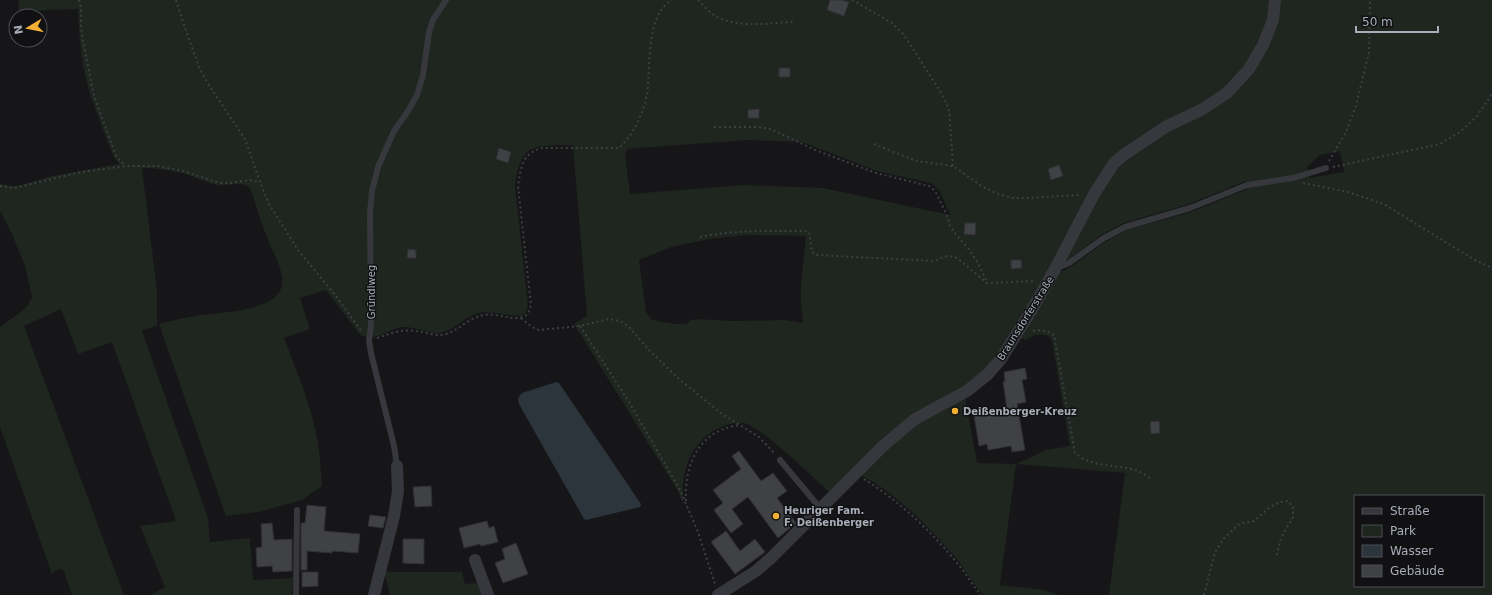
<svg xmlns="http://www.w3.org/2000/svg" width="1492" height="595" font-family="'DejaVu Sans',sans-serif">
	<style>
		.green { fill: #1e261f; fill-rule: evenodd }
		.water { fill: #2c353c }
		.building { fill: #404145; stroke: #303034 }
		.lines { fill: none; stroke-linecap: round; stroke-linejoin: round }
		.path { stroke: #3d3f44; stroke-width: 2; stroke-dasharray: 2 3; stroke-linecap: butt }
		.lane { stroke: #37383d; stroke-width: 6 }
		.street { stroke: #37383d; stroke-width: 12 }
		.poi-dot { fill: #f2b134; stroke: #111113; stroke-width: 1.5 }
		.labels { text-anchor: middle; stroke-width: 3; stroke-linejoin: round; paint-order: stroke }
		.street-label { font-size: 10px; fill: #a8adb8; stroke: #111113 }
		.poi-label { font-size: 10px; font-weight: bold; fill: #a8adb8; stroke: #111113; text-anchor: start }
	</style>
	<rect width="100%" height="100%" fill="#161618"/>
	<g class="green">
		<path d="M18,0h1474v595h-383l16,-122 -109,-9 -16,121 45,5 13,5h-74c-10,-9 -16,-21 -24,-32 -22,-27 -69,-76 -101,-88l26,-27 32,-26 48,-25 12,66 39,1 30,-14 24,-4 -18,-105 -4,-5c-8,-2 -15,-2 -22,4l-7,-3 38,-63 15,-8 33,-24 21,-12 65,-18 56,-23 -1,-8 -57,23 -65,19 -23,12 -33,25 -2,-1 -1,-2 33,-62 11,-18 8,-11 10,-9 16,-10 -5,-6 -15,10 -12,10 -21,31 -38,75 -54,91 -13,14 -25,18 -48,26 -32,27 -50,50c-15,-14 -71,-69 -87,-70 -14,-1 -28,5 -39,15 -19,17 -22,42 -21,66l-5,-13 -104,-167 13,-8 -14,-171c-40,1 -52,-3 -58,41l13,119 -2,8 -5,3c-16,0 -31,-7 -46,-2 -13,5 -22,17 -36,19 -12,1 -24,-7 -37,-6 -10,1 -19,9 -29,10 -4,0 -9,-1 -12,-1l-35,-46 -26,8 10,31 -26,9c13,34 28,69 34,105 2,14 3,29 4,43l-20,14 -44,12 -32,4 -67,-192c11,-3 23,-6 35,-8 23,-4 94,-3 88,-39 -2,-13 -9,-25 -14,-37 -7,-17 -12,-35 -18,-52 -9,-8 -21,-1 -32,-3 -12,-2 -24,-9 -36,-12 -13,-3 -26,-5 -40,-5l15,123v34l-15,6 66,187 2,24 40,-4 3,42 40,-2 -1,17h-141l14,-8 -25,-61 36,-5 -64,-179 -34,12 -17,-45 -37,17 100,269h-52l-8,-24 -4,-2 -4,1 -4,4 -52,-147v-100l21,-15 7,-7 4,-8 -7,-31 -13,-32 -12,-23v-27l14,2 11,-2 27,-8 67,-12 -5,-7c-8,-20 -16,-40 -23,-60 -9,-28 -12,-59 -13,-88l-59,2zM747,140l55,2 75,29 54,12 9,8 10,24 -127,-27 -80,-3 -113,9 -5,-39 2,-6zM1340,151l4,21 -35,6 -2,-11 13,-12zM749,235l57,1 -5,49v19l2,19 -18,-3 -54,1 -34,-2 -6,1 -5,4h-11l-23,-4 -6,-8 -7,-52 32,-13 44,-9zM1355,496h128v90h-128z"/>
		<polygon points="384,572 462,572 465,584 477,583 482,595 390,595"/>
	</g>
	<polygon class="water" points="556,382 559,383 641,504 640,507 586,520 584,519 519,404 518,398 522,393"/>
	<g class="building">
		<polygon points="830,0 842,0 849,2 844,16 827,10"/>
		<rect x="779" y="68" width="11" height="9"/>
		<polygon points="759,109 759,118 748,118 748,110"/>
		<polygon points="499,148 511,152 508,163 496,159"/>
		<polygon points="1059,165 1063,176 1051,180 1048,169"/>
		<polygon points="965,223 976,223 975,235 964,234"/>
		<polygon points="408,249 416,250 416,258 407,258"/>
		<polygon points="1011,260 1021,260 1022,268 1011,269"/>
		<polygon points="1025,368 1027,379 1022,380 1026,402 1017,404 1025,450 1012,452 1011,446 988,450 987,444 979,446 974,415 1007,409 1003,382 1005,381 1004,372"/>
		<polygon points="1159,421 1160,433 1151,434 1150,422"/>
		<polygon points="739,451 761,481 773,473 787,491 777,498 796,523 778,538 748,497 732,509 743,524 731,533 714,510 723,503 713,490 741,469 732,456"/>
		<polygon points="431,486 432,506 415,507 413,487"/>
		<polygon points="307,505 326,507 324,531 360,534 358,553 332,551 332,553 307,551 307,570 301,570 301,523 305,523"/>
		<polygon points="370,515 386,517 383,528 368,526"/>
		<polygon points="487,521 489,528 494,526 498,542 481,546 480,544 464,548 459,528"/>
		<polygon points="272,523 274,540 292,539 292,571 273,572 272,566 257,567 256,548 262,547 261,524"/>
		<polygon points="726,531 740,551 755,539 765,552 735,574 711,542"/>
		<polygon points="403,539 424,539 424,564 403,563"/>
		<polygon points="516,543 528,574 503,583 495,563 505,559 502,549"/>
		<polygon points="302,572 318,572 318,586 302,587"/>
	</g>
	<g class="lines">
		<g class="path">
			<polyline points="79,0 81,8 81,27 83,41 94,96 116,156 121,162 126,165"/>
			<polyline points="176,0 183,22 200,70 212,90 245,139 260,182 269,204 298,250 336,296 362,332"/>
			<path d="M698,0c5,5 10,11 16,15 23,14 53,8 79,7"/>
			<polyline points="852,0 892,23 904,35 942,94 949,109 953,166"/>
			<polyline points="714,127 758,127 771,129 815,150 876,173 929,186 935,191 946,213 950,226 957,236 968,248 978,263 987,282"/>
			<polyline points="874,144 916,161 953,166 983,187 998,194 1013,198 1027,198 1081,195"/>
			<polyline points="1329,161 1346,132 1356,106 1369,52 1370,0"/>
			<polyline points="1333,167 1440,144 1460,132 1477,116 1492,94"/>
			<polyline points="1303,183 1348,192 1384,204 1442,240 1475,260 1492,268"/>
			<polyline points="0,186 14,188 81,172 127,166 157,166 183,171 219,183 231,183 250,180 259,182"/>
			<path d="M700,237c34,-7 69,-6 104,-6l5,1 3,20 4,3 119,6c8,-4 13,-7 22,-3l30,25 48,-2"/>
			<polyline points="521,318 532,327 539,330 580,326 609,319 620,321 629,327 651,352 679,379 722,414 759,437 775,454"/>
			<polyline points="580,326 629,402 680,490 698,532 715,584"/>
			<path d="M1033,331c8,-2 14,0 21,4l21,118c17,15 40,11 60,17 5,1 11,6 16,9"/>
			<path d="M377,338c14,-5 25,-9 39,-7 10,1 20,6 30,3 14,-4 23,-17 38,-19 17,-3 29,9 44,-1l3,-9 -13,-119c3,-18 3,-32 24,-38h77c15,-14 24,-34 28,-54 4,-27 -2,-79 25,-94"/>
			<path d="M864,479c35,22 67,52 93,84 9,10 15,22 24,32"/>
			<path d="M686,501c-2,-38 14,-72 55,-76"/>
			<polyline points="1204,595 1215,552 1225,537 1239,524 1254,521 1270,507 1280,502 1288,501 1293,507 1293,517 1281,538 1276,558"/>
		</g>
		<g class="lane">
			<polyline points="1057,268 1069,263 1104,238 1125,227 1190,208 1247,185 1293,178 1326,168"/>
			<polyline points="780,460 820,508"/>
			<polyline points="397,466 394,446 371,353 369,341 371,325 370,213 372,191 378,167 394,131 408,111 417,95 423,75 429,32 433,20 446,0"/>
			<polyline points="296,595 297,510"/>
		</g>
		<g class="street">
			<polyline points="475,560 488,595"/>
			<polyline points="374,595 394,516 398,491 397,466"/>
			<polyline points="718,595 756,571 771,558 883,446 915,419 967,391 988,374 1001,359 1031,311 1055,269 1094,194 1114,163 1125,154 1167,126 1201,110 1227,93 1249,69 1263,45 1273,20 1275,0"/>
		</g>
	</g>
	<g class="poi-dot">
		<circle cx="955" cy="411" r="4"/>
		<circle cx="776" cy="516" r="4"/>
	</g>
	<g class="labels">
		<g class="street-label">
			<text transform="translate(371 292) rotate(-90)" y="4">Gründlweg</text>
			<text transform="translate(1025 318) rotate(-58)" y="4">Braunsdorferstraße</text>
		</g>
		<g class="poi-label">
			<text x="963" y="415">Deißenberger-Kreuz</text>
			<text x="784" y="514">Heuriger Fam.<tspan x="784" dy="12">F. Deißenberger</tspan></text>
		</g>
	</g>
	<rect x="1354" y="495" width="130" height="92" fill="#111113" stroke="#4d4f55"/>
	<rect x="1362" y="508" width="20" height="6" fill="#37383d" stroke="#4d4f55"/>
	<text x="1390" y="515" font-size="12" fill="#a8adb8">Straße</text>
	<rect x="1362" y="525" width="20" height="12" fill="#1e261f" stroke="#4d4f55"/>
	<text x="1390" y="535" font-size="12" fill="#a8adb8">Park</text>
	<rect x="1362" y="545" width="20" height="12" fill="#2c353c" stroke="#4d4f55"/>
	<text x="1390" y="555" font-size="12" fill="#a8adb8">Wasser</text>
	<rect x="1362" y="565" width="20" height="12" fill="#404145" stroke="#4d4f55"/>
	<text x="1390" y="575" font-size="12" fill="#a8adb8">Gebäude</text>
	<g transform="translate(28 28) rotate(260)"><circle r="19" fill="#111113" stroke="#4d4f55"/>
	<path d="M0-3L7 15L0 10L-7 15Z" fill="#f2b134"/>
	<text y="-6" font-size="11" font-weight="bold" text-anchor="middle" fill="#a8adb8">N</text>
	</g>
	<path d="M1356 26v6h82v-6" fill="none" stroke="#a8adb8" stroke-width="2"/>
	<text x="1362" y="26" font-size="12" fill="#a8adb8" stroke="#111113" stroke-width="3" paint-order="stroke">50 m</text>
</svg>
